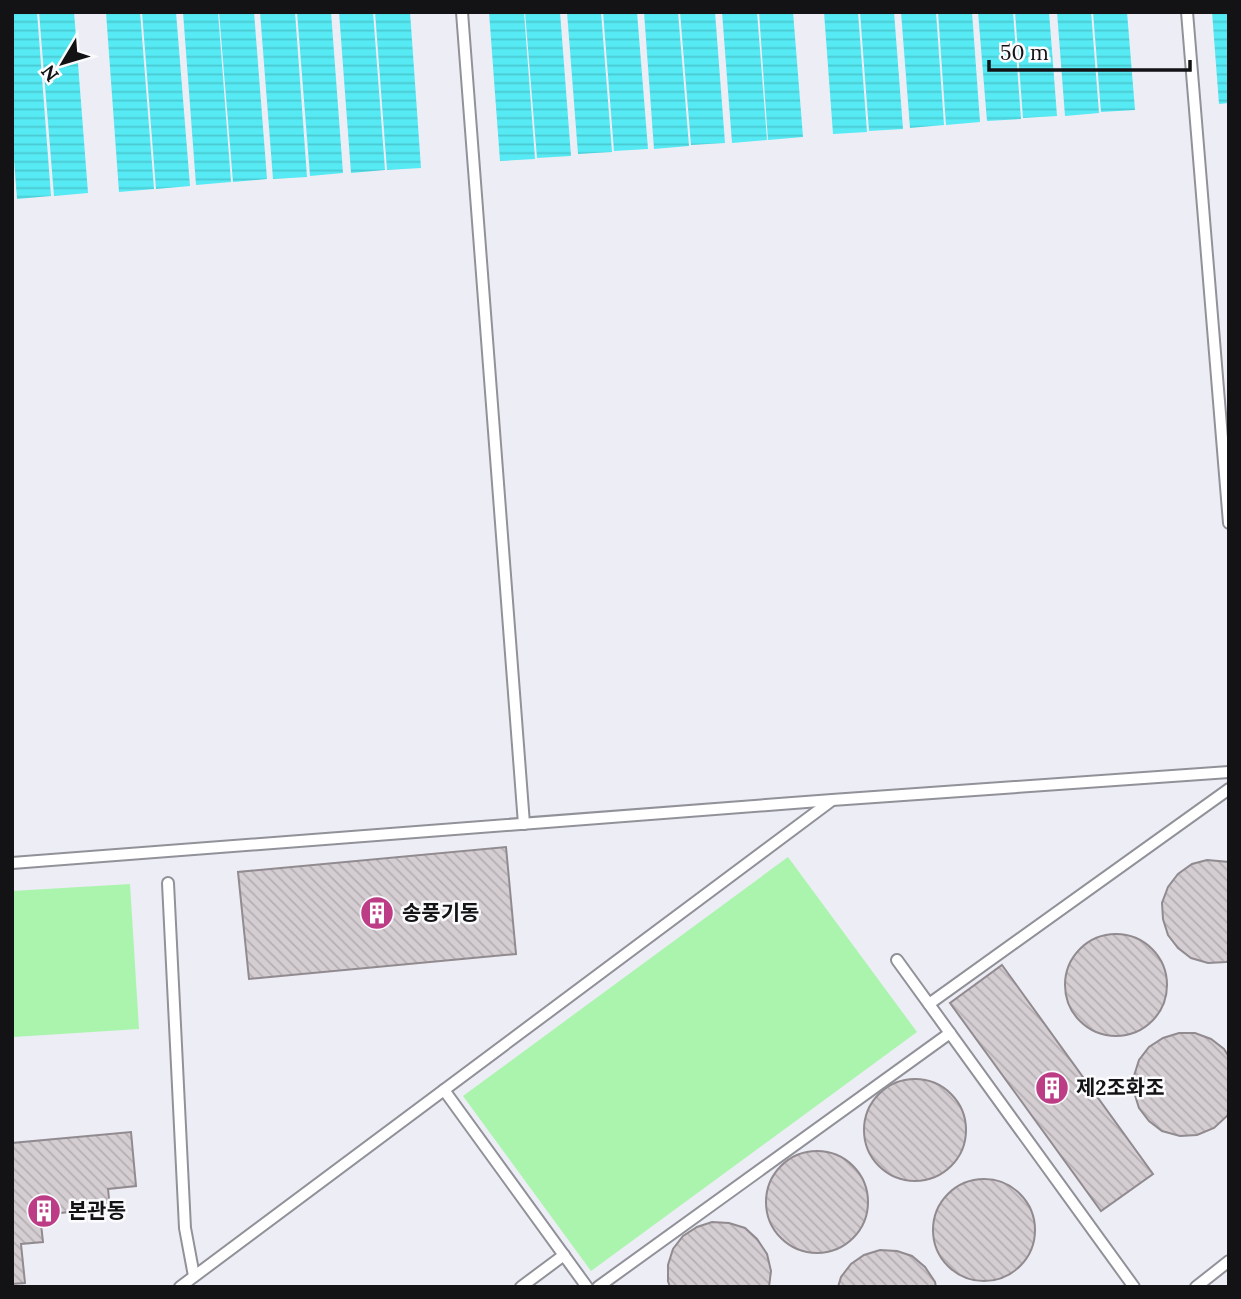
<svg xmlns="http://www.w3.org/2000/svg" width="1241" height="1299" font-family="Lora,'Noto Sans KR',serif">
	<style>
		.grass { fill: #abf4ae }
		.water { fill: url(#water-rules) }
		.building { fill: url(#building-back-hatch); stroke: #918a8f; stroke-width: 2 }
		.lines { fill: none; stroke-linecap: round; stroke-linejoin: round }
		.lane-casing { stroke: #919199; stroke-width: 14 }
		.lane { stroke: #fff; stroke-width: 10 }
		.labels { text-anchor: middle; stroke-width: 5; stroke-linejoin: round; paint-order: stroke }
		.poi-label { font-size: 21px; font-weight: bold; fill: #131316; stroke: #fbfbfe; text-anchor: start }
	</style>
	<defs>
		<pattern id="water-rules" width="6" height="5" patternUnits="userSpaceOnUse" patternTransform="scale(1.75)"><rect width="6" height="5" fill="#56eaf4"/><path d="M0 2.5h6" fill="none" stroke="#4ac8d0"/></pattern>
		<pattern id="building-back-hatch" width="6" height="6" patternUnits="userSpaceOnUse" patternTransform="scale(1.75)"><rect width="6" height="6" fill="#d4cdd2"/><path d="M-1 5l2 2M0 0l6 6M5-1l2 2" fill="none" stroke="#b5afb4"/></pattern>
	</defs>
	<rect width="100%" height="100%" fill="#ededf5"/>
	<g class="grass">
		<polygon points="788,857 917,1032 591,1271 463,1096"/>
		<polygon points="130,884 139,1029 14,1037 12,1006 12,891"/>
	</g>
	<g class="water">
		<polygon points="12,12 37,12 51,196 17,199 12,133"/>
		<polygon points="39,12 74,12 88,193 54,196"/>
		<polygon points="106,12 140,12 154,189 119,192"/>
		<polygon points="142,12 176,12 190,186 156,189"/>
		<polygon points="183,12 218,12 231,182 196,185"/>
		<polygon points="219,12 254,12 267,179 233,182"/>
		<polygon points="260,12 295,12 307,177 273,179"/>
		<polygon points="297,12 331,12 343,173 310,176"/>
		<polygon points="339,12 373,12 385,170 351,173"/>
		<polygon points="375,12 410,12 421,168 387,170"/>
		<polygon points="489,12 524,12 535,159 500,161"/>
		<polygon points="525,12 560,12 571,156 537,158"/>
		<polygon points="567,12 601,12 612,152 578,154"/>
		<polygon points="603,12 637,12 648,149 614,151"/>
		<polygon points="644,12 678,12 689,146 654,149"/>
		<polygon points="680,12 715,12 725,143 691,145"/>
		<polygon points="722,12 757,12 767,140 732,143"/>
		<polygon points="759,12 793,12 803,137 768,140"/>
		<polygon points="824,12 858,12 867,132 833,134"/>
		<polygon points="860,12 894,12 903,129 869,131"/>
		<polygon points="901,12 936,12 944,125 910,128"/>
		<polygon points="938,12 972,12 980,122 946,125"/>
		<polygon points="978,12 1013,12 1021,119 987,121"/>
		<polygon points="1015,12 1049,12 1057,116 1023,118"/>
		<polygon points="1057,12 1091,12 1099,113 1065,116"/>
		<polygon points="1093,12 1127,12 1135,110 1101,112"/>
		<polygon points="1212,12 1229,12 1229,103 1219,104"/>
	</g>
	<g class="building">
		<polygon points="506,847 516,954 249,979 238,872"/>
		<polygon points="1207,860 1229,862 1229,961 1226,962 1208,963 1191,958 1178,948 1168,935 1163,919 1162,903 1168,887 1178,874 1192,864"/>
		<circle cx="1116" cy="985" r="51"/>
		<polygon points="1002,965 1153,1174 1101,1211 950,1003"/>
		<polygon points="1179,1033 1195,1033 1211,1039 1224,1049 1229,1057 1229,1112 1227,1116 1214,1128 1197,1135 1180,1136 1162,1131 1149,1121 1139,1108 1134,1092 1134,1076 1139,1060 1149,1047 1163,1038"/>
		<circle cx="915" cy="1130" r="51"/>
		<polygon points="131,1132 136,1186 108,1189 110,1208 40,1215 43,1242 21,1244 25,1283 12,1284 12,1143"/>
		<circle cx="817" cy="1202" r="51"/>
		<circle cx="984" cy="1230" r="51"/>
		<polygon points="712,1222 729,1223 745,1228 757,1239 767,1254 771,1271 769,1287 670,1287 668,1281 668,1265 673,1249 683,1236 697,1227"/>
		<polygon points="880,1250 897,1251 912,1256 925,1267 935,1282 936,1287 838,1287 841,1277 851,1264 864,1255"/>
	</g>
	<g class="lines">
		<g class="lane-casing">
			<g id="lane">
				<polyline points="462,12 524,824"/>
				<polyline points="1187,12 1229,523"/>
				<polyline points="12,863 832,800 1229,772"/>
				<polyline points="168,883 185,1228 194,1276"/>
				<polyline points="897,960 1134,1287"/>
				<polyline points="929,1004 1229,789"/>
				<polyline points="444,1090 587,1287"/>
				<polyline points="180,1287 831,801"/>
				<polyline points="521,1287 564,1255"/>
				<polyline points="598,1287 950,1033"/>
				<polyline points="1196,1287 1229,1261"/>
			</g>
		</g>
		<use href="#lane" class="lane"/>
	</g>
	<defs>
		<g id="building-disc" transform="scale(1.75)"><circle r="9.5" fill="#bd3c86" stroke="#fbfbfe"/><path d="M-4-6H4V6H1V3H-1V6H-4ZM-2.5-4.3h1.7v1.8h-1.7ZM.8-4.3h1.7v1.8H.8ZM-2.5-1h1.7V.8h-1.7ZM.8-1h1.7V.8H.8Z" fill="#fff"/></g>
	</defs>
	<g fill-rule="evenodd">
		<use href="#building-disc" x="377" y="913"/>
		<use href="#building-disc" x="1052" y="1088"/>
		<use href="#building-disc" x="44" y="1211"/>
	</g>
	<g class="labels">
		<g class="poi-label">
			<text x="402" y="920">송풍기동</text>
			<text x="1076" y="1095">제2조화조</text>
			<text x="68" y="1218">본관동</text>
		</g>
	</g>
	<rect width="1241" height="1299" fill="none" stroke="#131316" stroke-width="28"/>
	<g transform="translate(63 63) rotate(232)" stroke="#fbfbfe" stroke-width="5" paint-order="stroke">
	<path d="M0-5L12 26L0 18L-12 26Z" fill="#131316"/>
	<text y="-10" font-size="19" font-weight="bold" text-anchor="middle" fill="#131316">N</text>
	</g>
	<path d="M989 60v10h201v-10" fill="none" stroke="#131316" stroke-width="3.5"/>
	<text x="1000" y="60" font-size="21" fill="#131316" stroke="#fbfbfe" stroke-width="5" paint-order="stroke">50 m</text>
</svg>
